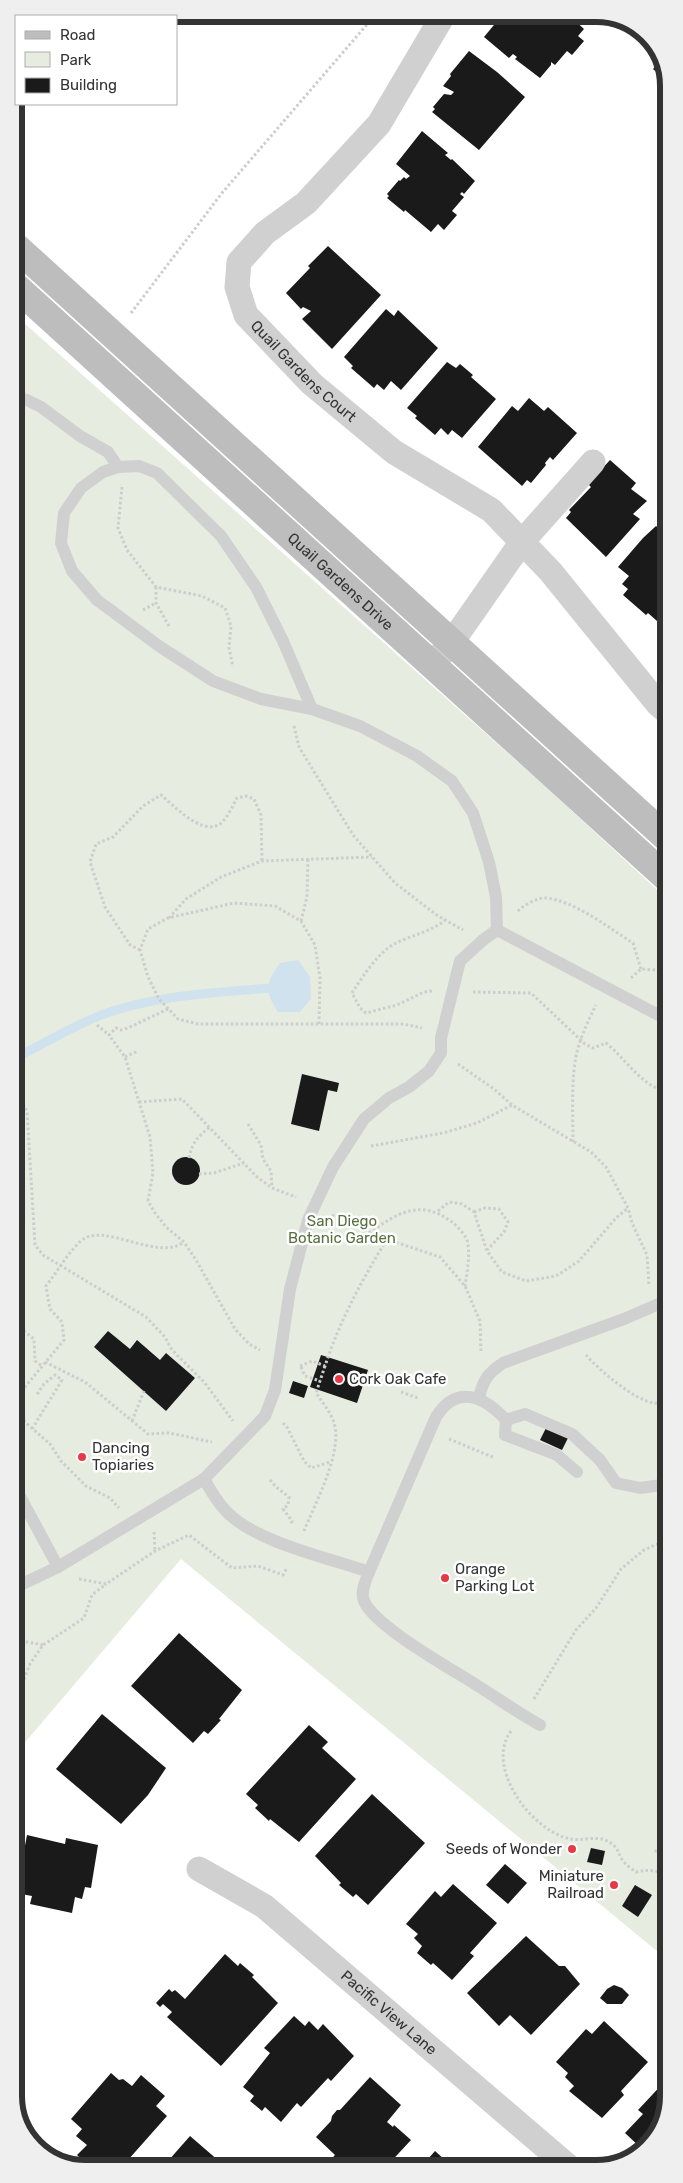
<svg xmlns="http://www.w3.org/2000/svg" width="683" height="2183" font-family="Rubik,sans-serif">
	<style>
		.green { fill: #e6ecdf }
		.water { fill: #cfe2ee }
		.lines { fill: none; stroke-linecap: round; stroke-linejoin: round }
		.stream { stroke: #cfe2ee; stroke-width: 9 }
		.building { fill: #1a1a1a }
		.path { stroke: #cdcdcd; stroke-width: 3; stroke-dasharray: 2.5 2.5; stroke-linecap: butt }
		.service { stroke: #d0d0d0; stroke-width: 12 }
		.minor { stroke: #d0d0d0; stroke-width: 25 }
		.secondary { stroke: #bdbdbd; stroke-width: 28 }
		.poi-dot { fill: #e63946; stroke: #fff; stroke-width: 2 }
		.labels { text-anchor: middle; stroke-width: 5; stroke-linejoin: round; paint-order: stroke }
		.street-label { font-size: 15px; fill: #333; stroke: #fff }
		.park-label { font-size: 15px; fill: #56703f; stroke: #fff }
		.poi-label { font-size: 15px; fill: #333; stroke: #fff; text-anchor: start }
		.rim { fill: none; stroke: #333; stroke-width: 6 }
	</style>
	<rect width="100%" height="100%" fill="#fff"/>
	<polygon class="green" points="14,314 546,787 668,900 669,1961 181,1559 16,1753"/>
	<path class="water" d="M298,960l12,17 1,22 -11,13h-22c-14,-22 -13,-28 2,-49z"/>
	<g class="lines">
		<path class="stream" d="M15,1058c31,-15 60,-34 92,-45 51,-18 108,-20 162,-25"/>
	</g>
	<g class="building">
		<polygon points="503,14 571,14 573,16 571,17 584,29 578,36 584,41 572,55 567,51 555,65 551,62 551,65 540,78 515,59 517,57 513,54 509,58 484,37"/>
		<polygon points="656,50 667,68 667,81 653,69 658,63 651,55"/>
		<polygon points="469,51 497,72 525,97 479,150 432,112 435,109 433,107 444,94 451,95 454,92 443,86 451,76 450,74"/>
		<polygon points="422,131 448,153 445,155 451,160 452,159 475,181 464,194 462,192 460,194 464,197 452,211 457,215 444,230 438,224 431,232 405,210 404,212 387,198 389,196 387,194 399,180 400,181 404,177 406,179 410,176 396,164"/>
		<polygon points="328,246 381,295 332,349 302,319 311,311 303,307 301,309 286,293 310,268 308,266"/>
		<polygon points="386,309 394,316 398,310 438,348 401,390 391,381 384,390 377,384 374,388 351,368 353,366 344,357"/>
		<polygon points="447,362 456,368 460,364 473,375 471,377 496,399 462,438 452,430 448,435 441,428 435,435 415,418 417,416 407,408"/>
		<polygon points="529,398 544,411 548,407 577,433 553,460 550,457 545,463 546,465 531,483 527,480 522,486 478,447 512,406 518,411"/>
		<polygon points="610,460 636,483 631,489 647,501 633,514 640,519 606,557 566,518 571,512 569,510 591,487 588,484"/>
		<polygon points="656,526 667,534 667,610 657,621 648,613 646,615 623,595 628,589 622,584 629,576 618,567 643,538"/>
		<polygon points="302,1074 339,1083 337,1092 328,1090 319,1131 291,1124"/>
		<circle cx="186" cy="1171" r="14"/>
		<polygon points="108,1331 130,1349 137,1340 160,1360 166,1353 195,1378 166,1411 94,1347"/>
		<polygon points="321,1355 368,1370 357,1403 310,1387"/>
		<polygon points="293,1381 308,1386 304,1398 289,1393"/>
		<polygon points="546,1428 568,1438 562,1450 540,1440"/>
		<polygon points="179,1633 242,1690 219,1719 221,1720 208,1734 204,1731 193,1743 131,1686"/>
		<polygon points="102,1714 166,1768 148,1795 121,1824 56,1769"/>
		<polygon points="309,1725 328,1742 322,1748 356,1779 299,1842 270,1819 269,1821 255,1808 258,1805 246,1794"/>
		<polygon points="372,1794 425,1843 368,1905 356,1894 353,1897 339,1885 341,1883 315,1856"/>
		<polygon points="27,1835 65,1844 66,1838 98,1845 91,1888 85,1887 82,1899 75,1897 72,1913 30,1904 32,1896 16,1893"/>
		<polygon points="591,1848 605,1851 602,1865 587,1862"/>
		<polygon points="505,1864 527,1883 508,1904 486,1885"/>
		<polygon points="453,1884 497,1923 470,1953 474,1956 452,1980 433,1963 431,1965 417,1953 422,1946 414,1938 418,1934 406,1924 435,1891 441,1897"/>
		<polygon points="635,1885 652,1895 638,1917 622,1906"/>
		<polygon points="669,1888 669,1922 659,1919"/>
		<polygon points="526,1936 559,1966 565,1966 580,1984 531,2035 510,2015 499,2026 467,1993"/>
		<polygon points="225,1954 238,1966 240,1963 254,1975 252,1977 278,2003 221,2066 167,2017 172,2012 163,2004 160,2007 156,2003 169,1989 172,1992 175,1990 185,1999"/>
		<polygon points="16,1982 25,2008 16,2011"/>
		<polygon points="614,1985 622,1988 629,1995 622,2004 607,2004 600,1998 607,1989"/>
		<polygon points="294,2016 305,2026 309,2021 318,2030 323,2024 354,2056 331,2081 328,2078 301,2107 297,2103 281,2122 265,2107 262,2111 250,2101 254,2096 243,2087 270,2053 264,2048"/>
		<polygon points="604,2021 648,2062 621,2091 624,2095 602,2118 569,2091 574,2086 565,2077 568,2073 556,2062 586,2029 592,2034"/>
		<polygon points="111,2073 119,2080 123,2079 132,2086 141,2075 165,2096 156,2106 167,2116 120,2169 96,2169 93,2166 91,2168 77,2155 87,2145 76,2136 82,2129 71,2119"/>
		<polygon points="370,2077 401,2105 387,2122 393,2127 394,2125 411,2140 385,2168 329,2168 326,2165 335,2155 316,2137 331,2121 332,2116 337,2110 340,2110"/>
		<polygon points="667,2079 669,2081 669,2097 654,2141 642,2149 625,2133 643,2114 638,2110"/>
		<polygon points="190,2136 227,2168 161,2169"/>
		<polygon points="435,2151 454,2168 420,2168"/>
		<polygon points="465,2161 472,2167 458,2168"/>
	</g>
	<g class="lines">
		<g class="path">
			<polyline points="131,313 222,193 376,14"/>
			<polyline points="122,487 118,528 127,550 156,587 202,596 225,608 231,626 229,648 233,667"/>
			<polyline points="156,587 156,603 170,628"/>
			<polyline points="143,610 156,603"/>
			<polyline points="294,726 299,747 353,835 395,883 438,916 463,930"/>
			<path d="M518,911c6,-6 20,-14 28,-13 29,3 63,30 87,45l8,26"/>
			<polyline points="169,918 186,899 221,877 262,861 372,857"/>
			<polyline points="301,921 307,897 308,859"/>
			<path d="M140,950l-10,-5 -25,-38 -15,-45 6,-18 17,-7 30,-31 18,-11c13,11 41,41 59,29 7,-5 13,-19 17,-26l9,-2 8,3 7,16 1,46"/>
			<polyline points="631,978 641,969 655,970 668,977"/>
			<path d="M432,991l-8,1 -27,13 -31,8 -6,-5 -8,-15c11,-17 26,-41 44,-50 16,-8 35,-11 49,-23"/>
			<path d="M473,992l58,1 54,51 8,4 13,-5c20,16 36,44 62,49"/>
			<polyline points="168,1009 128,1028 121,1030 116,1028 109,1035 125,1057 150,1137 153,1173 148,1201 155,1213 166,1227 184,1242 196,1260 235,1329 249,1344 260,1350"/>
			<polyline points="319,1024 320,978 315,945 301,921 275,906 234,903 168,918 148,929 140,950 148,977 159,999 178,1019 198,1024 404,1024 422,1028"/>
			<polyline points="97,1025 109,1035"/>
			<polyline points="125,1057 138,1051"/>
			<polyline points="458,1064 494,1089 512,1105 591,1152 606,1167 628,1208 632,1223 647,1255 649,1286"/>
			<polyline points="15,1091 27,1111 35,1245 43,1255 146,1317 165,1337 172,1350 204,1382 233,1421"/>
			<polyline points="139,1102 182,1099 257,1177 272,1188 296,1197"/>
			<polyline points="248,1124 261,1145 263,1159 271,1171 272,1187"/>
			<path d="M573,1142c0,-29 -2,-58 3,-86 4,-18 12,-35 20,-51"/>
			<polyline points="371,1146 443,1133 477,1123 512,1105"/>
			<path d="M189,1158c3,-15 9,-22 21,-31"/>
			<polyline points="199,1174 214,1173 244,1163"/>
			<polyline points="438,1211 449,1202 462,1204 474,1212 487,1251 502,1272 526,1281 556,1276 579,1261 616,1218 628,1208"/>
			<polyline points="474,1212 485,1208 499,1209 508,1222 504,1232 487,1250"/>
			<polyline points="332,1215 368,1233 440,1257 465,1286 480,1321 481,1352"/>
			<path d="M369,1233c29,-20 51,-35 83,-11 6,5 15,14 16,22 2,14 -1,28 -3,42"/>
			<polyline points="15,1327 19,1327 34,1339 35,1361 42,1366"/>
			<path d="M586,1355c13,15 47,44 67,48 5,1 11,-1 15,-2"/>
			<polyline points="45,1362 85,1382 148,1434 169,1433 212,1442"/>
			<path d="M300,1366l12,-5 13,5c15,-46 37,-86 62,-127"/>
			<polyline points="301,1367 305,1376 320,1381"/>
			<polyline points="15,1389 21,1392"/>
			<polyline points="401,1392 418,1398"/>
			<path d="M15,1399l49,-59 -2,-18 -12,-13 -4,-23c12,-15 22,-34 36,-46 23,-18 75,22 102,2"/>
			<polyline points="15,1402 25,1422 50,1444 61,1461 86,1486 110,1498 119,1508"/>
			<polyline points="132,1421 144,1391"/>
			<polyline points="283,1423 287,1427 304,1461 311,1468 330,1462"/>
			<polyline points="32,1429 62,1380 55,1375 44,1384 36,1396"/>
			<polyline points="449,1439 495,1458"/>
			<polyline points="270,1480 276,1487 289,1497 288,1505 283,1509 292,1521 291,1525"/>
			<path d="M304,1531c11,-28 41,-82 29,-111 -4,-10 -11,-18 -17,-27l9,-27"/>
			<polyline points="154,1532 155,1551"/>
			<polyline points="79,1579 106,1584 155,1551 189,1535 232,1568 258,1566 283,1575 287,1568"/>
			<polyline points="16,1640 43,1645"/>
			<polyline points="16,1692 22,1684 30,1664 43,1645 84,1618 92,1595 106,1584"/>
			<polyline points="534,1699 576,1630 596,1608 621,1569 644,1550 669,1539"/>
			<path d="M511,1731c-27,36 21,101 60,108 11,2 25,-3 34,1 16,7 11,13 19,22 3,4 8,7 12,10 13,-3 22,-2 33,5"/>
			<polyline points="655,1852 669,1833"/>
		</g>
		<g class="service">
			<polyline points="14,398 27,400 41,407 80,436 108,452 118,467"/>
			<polyline points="497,930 668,1020"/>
			<path d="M479,1398c4,-18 9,-25 24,-35l121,-44 44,-19"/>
			<path d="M506,1420c-22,-24 -49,-36 -70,-3l-67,155c-3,8 -9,20 -5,29 11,26 88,68 114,85 21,13 40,27 62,39"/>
			<polyline points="577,1472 557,1455 505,1435 506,1420 525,1414 572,1434 600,1460 616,1483 640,1488 669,1484"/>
			<path d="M204,1479c7,12 14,25 24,34 30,30 101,45 141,59"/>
			<polyline points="15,1487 58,1567"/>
			<polyline points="16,1587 58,1567 204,1479 265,1416 275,1390 290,1289 308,1220 333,1167 364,1119 389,1098 409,1087 429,1071 441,1053 441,1038 460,961 483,940 497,930 496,897 489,862 473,813 452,781 417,756 360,726 312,709 261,699 213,681 159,646 97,600 72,571 61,543 64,513 81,488 103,472 118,467 139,466 157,473 221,536 256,587 283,641 312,709"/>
		</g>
		<g class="minor">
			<path id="s1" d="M444,14l-65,110 -73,79 -41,30 -26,29 -2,25 9,28 66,69 82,68 97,58 59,61 108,133 10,9"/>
			<polyline points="438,658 452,642 521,543 593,462"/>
			<path id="s2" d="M199,1869l65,37 305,261"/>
		</g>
		<g class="secondary">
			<polyline points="14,245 668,839"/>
			<path id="s3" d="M14,285l654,594"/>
		</g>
	</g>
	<g class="poi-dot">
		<circle cx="339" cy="1379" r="5"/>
		<circle cx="82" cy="1457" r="5"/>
		<circle cx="445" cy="1578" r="5"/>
		<circle cx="572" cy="1849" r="5"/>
		<circle cx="614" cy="1885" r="5"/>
	</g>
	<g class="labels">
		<g class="street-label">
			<text dy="5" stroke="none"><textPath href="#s1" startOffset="460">Quail Gardens Court</textPath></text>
			<text dy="5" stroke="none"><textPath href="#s3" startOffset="441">Quail Gardens Drive</textPath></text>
			<text dy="5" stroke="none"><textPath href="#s2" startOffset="239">Pacific View Lane</textPath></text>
		</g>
		<g class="park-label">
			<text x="342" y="1226">San Diego<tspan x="342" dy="17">Botanic Garden</tspan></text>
		</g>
		<g class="poi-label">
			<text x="349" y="1384">Cork Oak Cafe</text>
			<text x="92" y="1453">Dancing<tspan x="92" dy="17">Topiaries</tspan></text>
			<text x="455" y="1574">Orange<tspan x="455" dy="17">Parking Lot</tspan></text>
			<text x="562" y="1854" text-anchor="end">Seeds of Wonder</text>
			<text x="604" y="1881" text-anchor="end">Miniature<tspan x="604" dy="17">Railroad</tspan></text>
		</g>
	</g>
	<path d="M0 0H683V2183H0ZM86 22H596A64 64 0 0 1 660 86V2096A64 64 0 0 1 596 2160H86A64 64 0 0 1 22 2096V86A64 64 0 0 1 86 22Z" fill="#efefef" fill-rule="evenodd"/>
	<path class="rim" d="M86 22H596A64 64 0 0 1 660 86V2096A64 64 0 0 1 596 2160H86A64 64 0 0 1 22 2096V86A64 64 0 0 1 86 22Z"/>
	<rect x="15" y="15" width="162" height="90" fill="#ffffff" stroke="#adadad"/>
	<rect x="25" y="31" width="25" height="8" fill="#bdbdbd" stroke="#adadad"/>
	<text x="60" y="40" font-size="15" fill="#333333">Road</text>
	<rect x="25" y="52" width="25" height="15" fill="#e6ecdf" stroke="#adadad"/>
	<text x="60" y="65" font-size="15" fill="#333333">Park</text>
	<rect x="25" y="78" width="25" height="15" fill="#1a1a1a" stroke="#adadad"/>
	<text x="60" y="90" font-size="15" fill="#333333">Building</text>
</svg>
